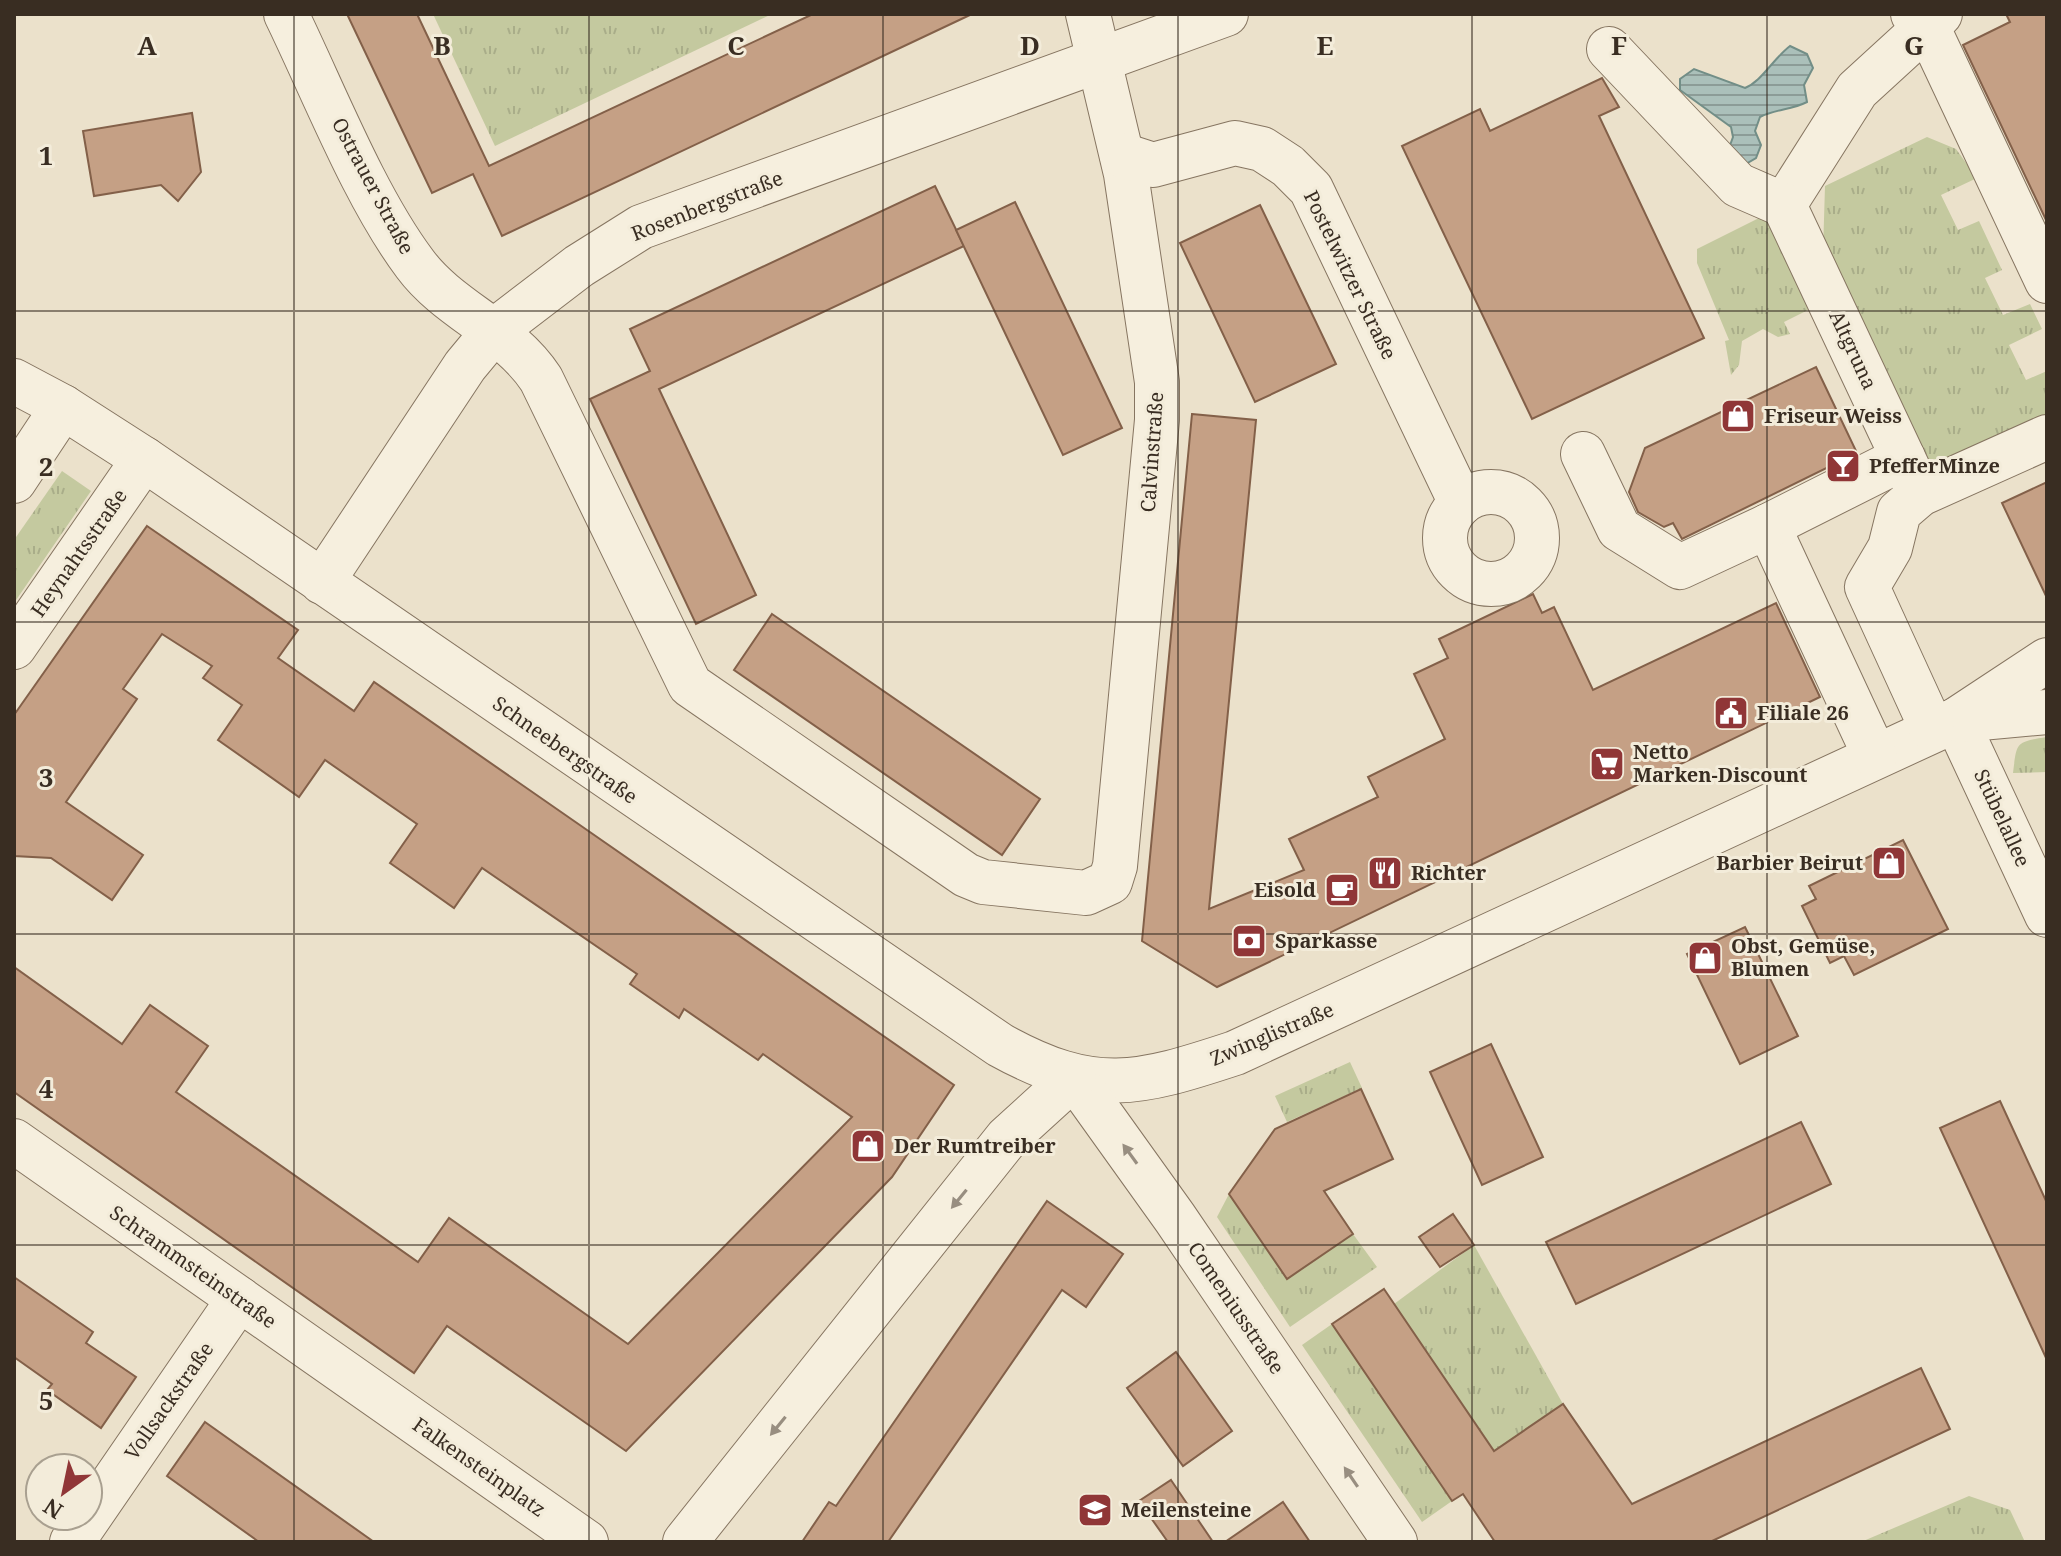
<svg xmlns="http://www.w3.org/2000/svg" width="2061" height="1556" font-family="'Noto Serif',serif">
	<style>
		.grass { fill: url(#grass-tufts) }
		.water { fill: url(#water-rules); stroke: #728e87; stroke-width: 2 }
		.building { fill: #c5a085; stroke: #836049; stroke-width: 2 }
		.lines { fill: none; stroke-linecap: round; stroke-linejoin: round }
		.minor-casing { stroke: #867561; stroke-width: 46 }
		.minor { stroke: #f6efde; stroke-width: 44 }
		.oneway { fill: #988e80 }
		.grid { fill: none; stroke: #392d22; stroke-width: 2; stroke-opacity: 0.55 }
		.labels { text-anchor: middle; stroke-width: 6; stroke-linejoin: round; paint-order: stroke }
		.street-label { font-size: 20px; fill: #392d22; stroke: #f3ecda }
		.poi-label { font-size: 20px; font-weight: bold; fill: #392d22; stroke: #f3ecda; text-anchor: start }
		.grid-label { font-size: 26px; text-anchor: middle; font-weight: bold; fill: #392d22; stroke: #f3ecda; stroke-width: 6; stroke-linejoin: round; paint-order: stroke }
	</style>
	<defs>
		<pattern id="grass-tufts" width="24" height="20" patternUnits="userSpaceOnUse" patternTransform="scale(2)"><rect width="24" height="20" fill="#c4c99f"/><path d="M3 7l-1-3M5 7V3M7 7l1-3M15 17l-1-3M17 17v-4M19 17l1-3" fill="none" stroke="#a9ad89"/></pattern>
		<pattern id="water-rules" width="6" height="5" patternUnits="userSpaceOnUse" patternTransform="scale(2)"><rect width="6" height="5" fill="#abc0ba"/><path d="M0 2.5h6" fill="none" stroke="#8c9c97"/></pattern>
	</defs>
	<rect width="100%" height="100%" fill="#ebe1cb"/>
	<g class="grass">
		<polygon points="433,14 772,14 495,146"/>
		<polygon points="1927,137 1956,149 1977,178 1941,195 1958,230 1979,221 2002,270 1985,278 2003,315 2030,304 2042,329 2009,345 2026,380 2047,371 2047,425 1927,474 1823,252 1825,186"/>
		<polygon points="1769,213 1811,296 1806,303 1808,310 1784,322 1790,334 1778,337 1763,329 1742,341 1739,365 1731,375 1725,341 1729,340 1697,263 1697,249"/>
		<polygon points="62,471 91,491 14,603 14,540"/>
		<path d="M2047,737v35l-34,1c4,-31 2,-31 34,-36z"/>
		<polygon points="1350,1062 1362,1088 1287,1122 1275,1096"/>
		<polygon points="1229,1194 1353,1234 1377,1267 1290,1327 1217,1217"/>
		<polygon points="1474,1245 1563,1404 1495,1452 1394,1304"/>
		<polygon points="1332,1324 1452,1501 1422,1522 1302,1345"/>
		<polygon points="1969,1496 2010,1510 2025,1542 1861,1542"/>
	</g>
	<path class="water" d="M1790,46l17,8 6,14 -9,17 3,17c-16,8 -31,7 -47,15l-5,14 6,14 -5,13 -12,7 -16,-14 5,-14 -2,-10 -51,-37v-11l14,-10 51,19c17,-7 27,-28 45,-42z"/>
	<g class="building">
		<polygon points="347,14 417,14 489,166 813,14 972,14 502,236 473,174 432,193"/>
		<polygon points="2006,14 2047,14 2047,222 1963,45 2010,22"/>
		<polygon points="1602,78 1619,107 1599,116 1704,338 1532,419 1402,146 1480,109 1490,131"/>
		<polygon points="192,113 201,172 178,201 161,185 94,196 83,131"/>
		<polygon points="935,186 964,246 659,389 756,595 696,624 590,399 650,371 630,329"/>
		<polygon points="1015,202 1122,428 1063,455 956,230"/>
		<polygon points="1260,205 1336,364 1255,402 1180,243"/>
		<polygon points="1816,367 1857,453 1682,539 1673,523 1664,527 1638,512 1629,492 1645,448"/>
		<polygon points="1192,414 1256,420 1209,909 1304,870 1289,839 1378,797 1368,777 1445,739 1414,674 1448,658 1439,639 1533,594 1542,613 1554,607 1593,690 1776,603 1820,697 1217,987 1142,941"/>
		<polygon points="2047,482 2047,598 2002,503"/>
		<polygon points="147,526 298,630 278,658 354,711 374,682 954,1085 892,1177 626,1451 447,1326 414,1373 14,1092 14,967 122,1044 150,1005 208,1046 176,1092 418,1262 449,1218 628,1344 852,1117 763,1054 758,1060 684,1009 679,1018 630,984 637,974 482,868 454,908 420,884 390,863 417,824 325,760 299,797 218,740 242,705 203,678 212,666 162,634 123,689 137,699 66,802 143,855 112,900 51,858 14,856 14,715"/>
		<polygon points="772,614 1040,799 1002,855 734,670"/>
		<polygon points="1903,840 1948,929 1854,975 1844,956 1830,963 1802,906 1816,899 1809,886"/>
		<polygon points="1745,927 1798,1036 1740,1064 1687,954"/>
		<polygon points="1491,1044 1543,1157 1482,1185 1430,1072"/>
		<polygon points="1361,1089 1393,1159 1324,1191 1353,1234 1287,1279 1229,1194 1275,1129"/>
		<polygon points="2000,1101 2047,1203 2047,1360 1940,1128"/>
		<polygon points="1801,1122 1831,1184 1576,1304 1546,1242"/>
		<polygon points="1047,1201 1123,1254 1086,1307 1062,1290 888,1542 802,1542 829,1502 836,1506"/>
		<polygon points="1453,1214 1474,1245 1440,1267 1419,1237"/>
		<polygon points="14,1277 93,1332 86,1343 136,1377 101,1428 47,1390 52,1384 14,1357"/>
		<polygon points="1384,1289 1494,1451 1563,1404 1632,1504 1921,1368 1950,1429 1710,1542 1495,1542 1463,1494 1452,1501 1332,1324"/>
		<polygon points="1176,1352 1232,1431 1183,1466 1127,1388"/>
		<polygon points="205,1422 374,1542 259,1542 167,1476"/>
		<polygon points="1171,1480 1213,1542 1168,1542 1139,1501"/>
		<polygon points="1283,1502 1310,1542 1225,1542"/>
	</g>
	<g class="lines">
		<g class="minor-casing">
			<g id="minor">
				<path d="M286,14c38,78 78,182 129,250 34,46 94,66 126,115l149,306 276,190 17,7 103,11 24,-11 5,-16 42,-446v-38l-31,-208 -38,-160"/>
				<polyline points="1913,14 1927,26 2047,281"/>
				<polyline points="1609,49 1738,185 1784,205 1857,90 1940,14"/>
				<polyline points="1122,155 1153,165 1235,143 1262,149 1288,166 1311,189 1461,503"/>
				<polyline points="1784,205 1920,494"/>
				<path d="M14,381l49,26 81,52 856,586c94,52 138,40 235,8l721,-333 91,-60"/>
				<polyline points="1583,454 1619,529 1680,567 1768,526 1875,756"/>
				<polyline points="14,481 63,407"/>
				<circle cx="1491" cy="538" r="46"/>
				<polyline points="1768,526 1903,458"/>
				<polyline points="322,582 465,366 494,331 579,266 641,227 1226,14"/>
				<polyline points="14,647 144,459"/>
				<polyline points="1956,720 2047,915"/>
				<polyline points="1959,720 2047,712"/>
				<polyline points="1932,729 1867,587 1890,548 1899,512 1920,494 2047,437"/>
				<polyline points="1074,1077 1175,1218 1395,1542"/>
				<polyline points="14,1141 586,1542"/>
				<polyline points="72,1542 239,1299"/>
				<polyline points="685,1542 1007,1138 1074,1077"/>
			</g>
		</g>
		<use href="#minor" class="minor"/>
	</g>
	<defs><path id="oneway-solid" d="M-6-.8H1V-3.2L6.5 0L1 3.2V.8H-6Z" transform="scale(2)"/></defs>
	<g class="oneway">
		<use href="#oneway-solid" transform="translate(1130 1154) rotate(-126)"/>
		<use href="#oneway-solid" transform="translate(959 1199) rotate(129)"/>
		<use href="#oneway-solid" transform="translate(778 1426) rotate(129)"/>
		<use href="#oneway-solid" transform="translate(1351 1477) rotate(-124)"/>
	</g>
	<path class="grid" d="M294,14v1528M589,14v1528M883,14v1528M1178,14v1528M1472,14v1528M1767,14v1528M14,311h2033M14,622h2033M14,934h2033M14,1245h2033"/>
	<defs>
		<g id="shop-square" transform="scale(1.8)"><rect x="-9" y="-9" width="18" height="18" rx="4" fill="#903637" stroke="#f3ecda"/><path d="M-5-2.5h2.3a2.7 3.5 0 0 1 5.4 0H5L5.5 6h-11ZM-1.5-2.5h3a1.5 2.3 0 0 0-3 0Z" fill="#fff"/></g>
		<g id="bar-square" transform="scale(1.8)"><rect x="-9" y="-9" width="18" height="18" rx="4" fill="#903637" stroke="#f3ecda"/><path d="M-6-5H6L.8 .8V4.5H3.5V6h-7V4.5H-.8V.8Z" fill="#fff"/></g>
		<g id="civic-square" transform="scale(1.8)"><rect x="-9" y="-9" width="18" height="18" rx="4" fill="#903637" stroke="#f3ecda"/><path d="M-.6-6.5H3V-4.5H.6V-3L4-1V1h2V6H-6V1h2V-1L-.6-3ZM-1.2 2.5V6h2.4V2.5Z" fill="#fff"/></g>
		<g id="supermarket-square" transform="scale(1.8)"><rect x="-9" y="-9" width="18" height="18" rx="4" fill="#903637" stroke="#f3ecda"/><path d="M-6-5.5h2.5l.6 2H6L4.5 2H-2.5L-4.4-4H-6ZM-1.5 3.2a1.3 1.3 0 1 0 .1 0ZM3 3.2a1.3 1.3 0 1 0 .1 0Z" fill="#fff"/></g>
		<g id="restaurant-square" transform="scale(1.8)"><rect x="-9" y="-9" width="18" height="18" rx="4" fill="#903637" stroke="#f3ecda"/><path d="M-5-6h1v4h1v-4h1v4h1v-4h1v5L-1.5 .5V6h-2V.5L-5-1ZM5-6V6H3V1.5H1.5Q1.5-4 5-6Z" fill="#fff"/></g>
		<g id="cafe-square" transform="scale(1.8)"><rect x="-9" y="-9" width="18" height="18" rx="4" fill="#903637" stroke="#f3ecda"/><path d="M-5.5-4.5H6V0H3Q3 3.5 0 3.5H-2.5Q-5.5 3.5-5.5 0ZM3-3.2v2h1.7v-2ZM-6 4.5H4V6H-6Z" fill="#fff"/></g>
		<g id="bank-square" transform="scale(1.8)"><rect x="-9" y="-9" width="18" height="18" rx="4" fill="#903637" stroke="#f3ecda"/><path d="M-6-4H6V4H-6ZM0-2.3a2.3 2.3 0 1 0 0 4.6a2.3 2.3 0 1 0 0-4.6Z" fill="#fff"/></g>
		<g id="school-square" transform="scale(1.8)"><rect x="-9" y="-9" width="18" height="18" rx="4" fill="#903637" stroke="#f3ecda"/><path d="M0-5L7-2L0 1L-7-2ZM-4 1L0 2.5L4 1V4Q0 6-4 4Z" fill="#fff"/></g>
	</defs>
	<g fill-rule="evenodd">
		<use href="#shop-square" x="1738" y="416"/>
		<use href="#bar-square" x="1843" y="466"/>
		<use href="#civic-square" x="1731" y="713"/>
		<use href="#supermarket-square" x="1607" y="764"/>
		<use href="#shop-square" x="1889" y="863"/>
		<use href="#restaurant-square" x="1385" y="873"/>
		<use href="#cafe-square" x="1342" y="890"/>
		<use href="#bank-square" x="1249" y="941"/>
		<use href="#shop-square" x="1705" y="958"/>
		<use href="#shop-square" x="868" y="1146"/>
		<use href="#school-square" x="1095" y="1510"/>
	</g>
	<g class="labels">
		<g class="street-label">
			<text transform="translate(373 186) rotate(62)" y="7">Ostrauer Straße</text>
			<text transform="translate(707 206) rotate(-21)" y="7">Rosenbergstraße</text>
			<text transform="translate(1350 275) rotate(64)" y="7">Postelwitzer Straße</text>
			<text transform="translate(1853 350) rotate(65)" y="7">Altgruna</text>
			<text transform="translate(1152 452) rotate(-86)" y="7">Calvinstraße</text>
			<text transform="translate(79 553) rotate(-55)" y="7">Heynahtsstraße</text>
			<text transform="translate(565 750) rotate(35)" y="7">Schneebergstraße</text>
			<text transform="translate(2002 818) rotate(65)" y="7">Stübelallee</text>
			<text transform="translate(1272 1034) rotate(-23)" y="7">Zwinglistraße</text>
			<text transform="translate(193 1267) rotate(35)" y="7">Schrammsteinstraße</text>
			<text transform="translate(1236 1308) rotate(56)" y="7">Comeniusstraße</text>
			<text transform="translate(169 1401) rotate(-55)" y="7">Vollsackstraße</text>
			<text transform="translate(479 1467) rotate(35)" y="7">Falkensteinplatz</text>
		</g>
		<g class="poi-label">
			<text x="1764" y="423">Friseur Weiss</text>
			<text x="1869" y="473">PfefferMinze</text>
			<text x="1757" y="720">Filiale 26</text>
			<text x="1633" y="759">Netto<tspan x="1633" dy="23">Marken-Discount</tspan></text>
			<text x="1863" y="870" text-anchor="end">Barbier Beirut</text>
			<text x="1411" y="880">Richter</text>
			<text x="1316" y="897" text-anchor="end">Eisold</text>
			<text x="1275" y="948">Sparkasse</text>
			<text x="1731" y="953">Obst, Gemüse,<tspan x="1731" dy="23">Blumen</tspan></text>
			<text x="894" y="1153">Der Rumtreiber</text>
			<text x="1121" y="1517">Meilensteine</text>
		</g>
	</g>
	<g class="grid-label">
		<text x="147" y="55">A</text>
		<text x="442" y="55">B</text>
		<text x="736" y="55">C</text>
		<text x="1030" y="55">D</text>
		<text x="1325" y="55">E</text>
		<text x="1619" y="55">F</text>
		<text x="1914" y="55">G</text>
		<text x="46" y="165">1</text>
		<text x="46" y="476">2</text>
		<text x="46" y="787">3</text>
		<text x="46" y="1098">4</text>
		<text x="46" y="1410">5</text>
	</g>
	<rect width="2061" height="1556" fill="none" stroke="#392d22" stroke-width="32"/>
	<g transform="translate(64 1492) rotate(213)"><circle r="38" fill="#f3ecda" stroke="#a9a090" stroke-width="2"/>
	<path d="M0-6L14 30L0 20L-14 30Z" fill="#903637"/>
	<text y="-12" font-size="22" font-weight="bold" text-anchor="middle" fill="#392d22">N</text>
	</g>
</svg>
